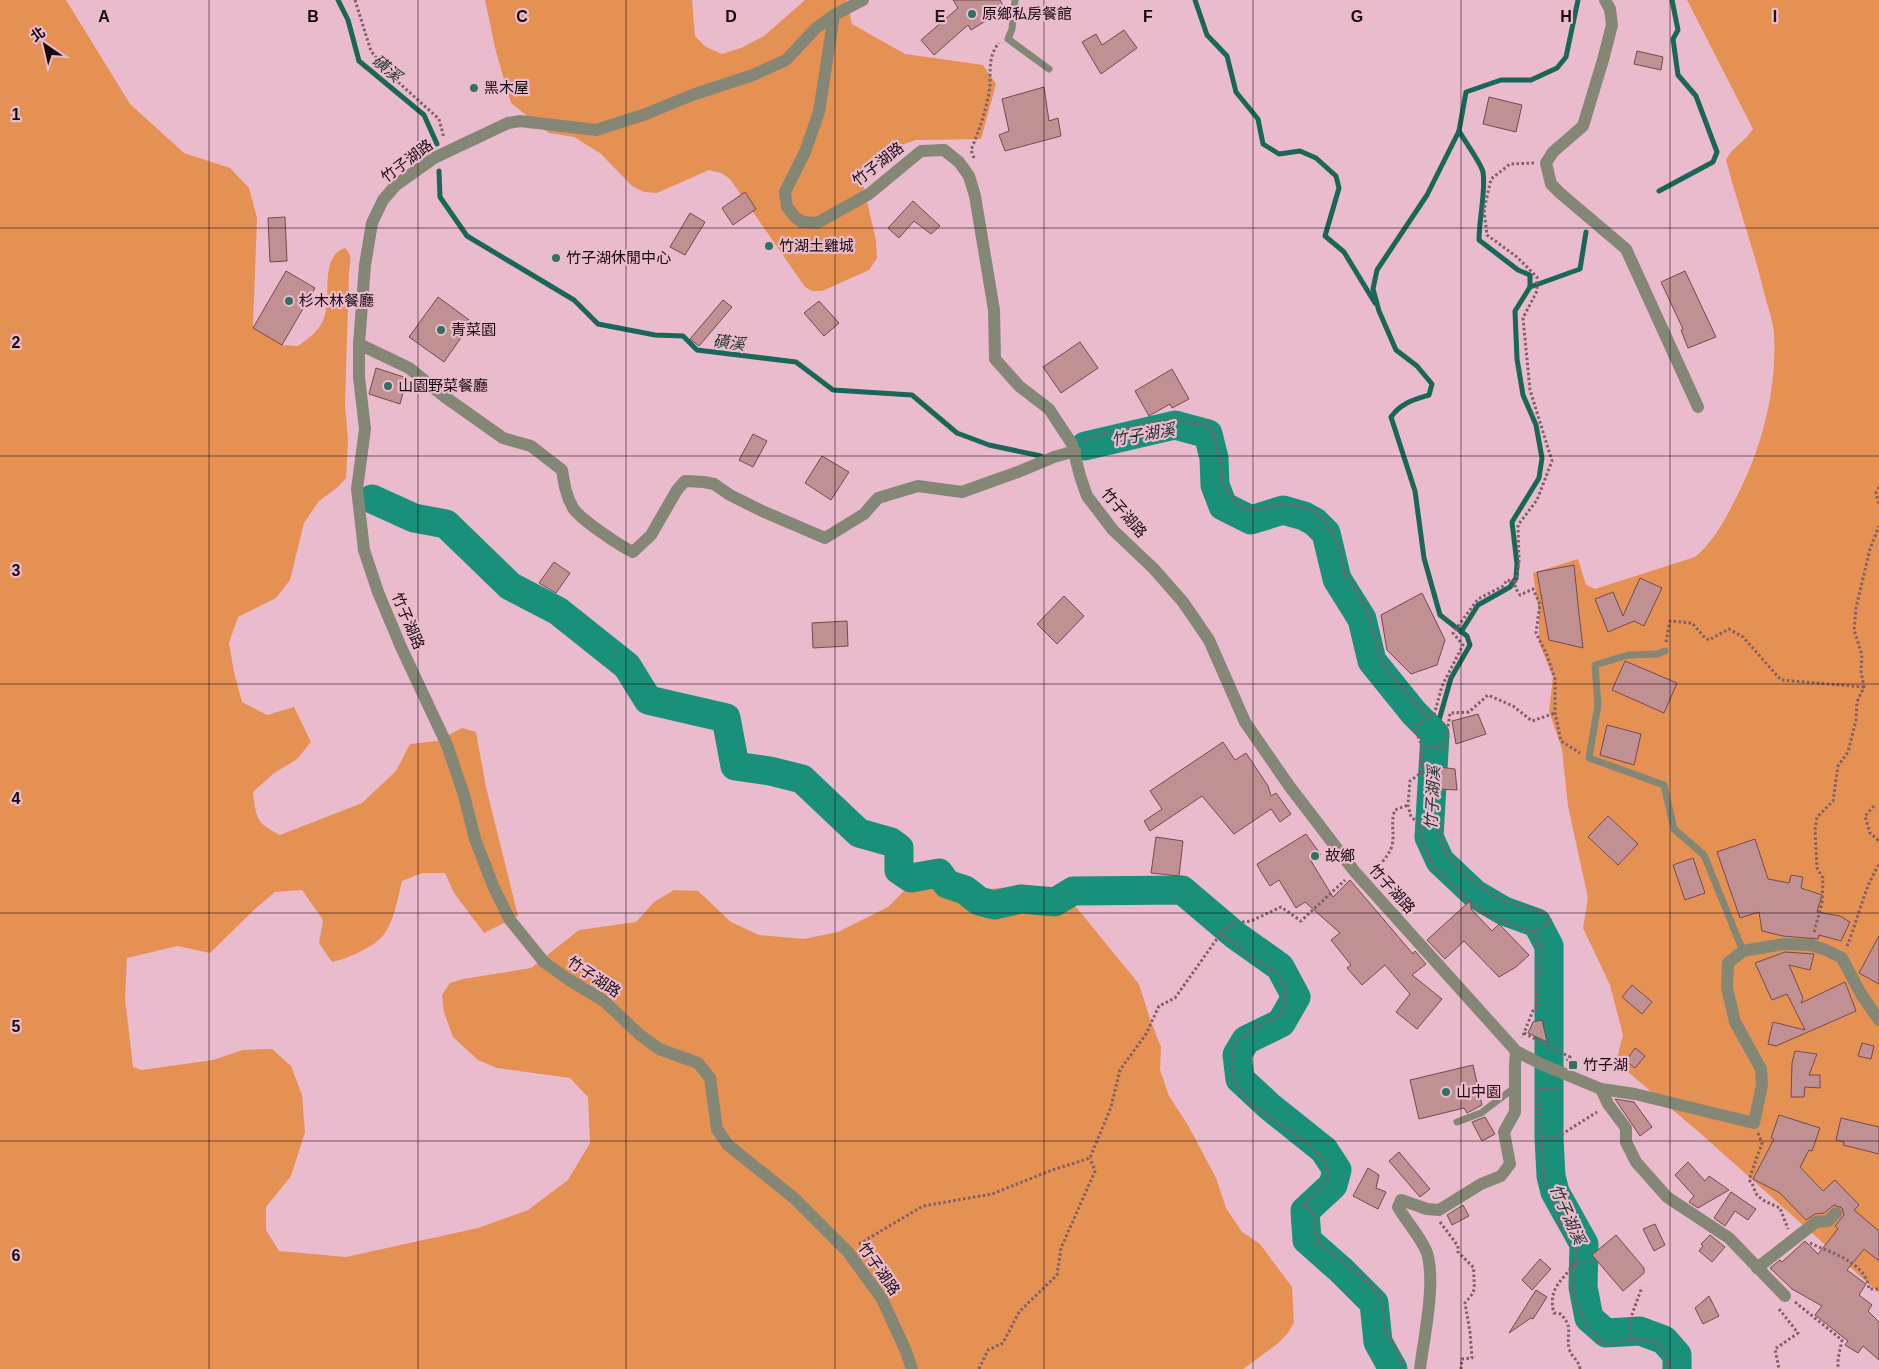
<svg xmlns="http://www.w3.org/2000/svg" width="1879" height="1369" font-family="Helvetica,'Noto Sans TC',sans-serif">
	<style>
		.green { fill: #e59154 }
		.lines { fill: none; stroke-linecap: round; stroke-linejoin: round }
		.stream { stroke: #186759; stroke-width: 5 }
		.river { stroke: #199079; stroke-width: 29 }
		.building { fill: #c09093; stroke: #754a4d }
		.path { stroke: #7e5f6a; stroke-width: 3; stroke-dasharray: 2.5 2.5; stroke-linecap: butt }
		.service { stroke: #848775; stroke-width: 7 }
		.minor { stroke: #848775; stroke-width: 12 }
		.grid { fill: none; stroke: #17080e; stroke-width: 1; stroke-opacity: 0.55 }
		.poi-dot { fill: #307262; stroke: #eabbcc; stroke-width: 2 }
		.labels { text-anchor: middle; stroke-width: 4.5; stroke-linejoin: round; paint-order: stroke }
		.poi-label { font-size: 15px; fill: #17080e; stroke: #eabbcc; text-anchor: start }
		.street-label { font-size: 15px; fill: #17080e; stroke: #eabbcc }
		.water-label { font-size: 16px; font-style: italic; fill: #18302a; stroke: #eabbcc }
		.grid-label { font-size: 16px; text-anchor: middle; font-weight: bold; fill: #17080e; stroke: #eabbcc; stroke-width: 4.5; stroke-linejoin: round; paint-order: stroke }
	</style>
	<rect width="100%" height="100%" fill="#eabbcc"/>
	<g class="green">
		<path d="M0,0h66l64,104 54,49 46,15 19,20 8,30 -4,109 29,18 16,1c11,-8 21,-15 26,-28 8,-21 -5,-62 21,-70 8,7 5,15 4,24l-4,132 3,37 -2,37 -8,9 -19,14 -15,22 -14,57 -14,18 -38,19 -9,26 5,29 8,30 25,13 27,-8 17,35 -14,17 -24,15 -20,18c3,26 3,31 27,43l82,-32 34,-32 14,-27 27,-3 25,-13 14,4 10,55 32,129 -34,17 -30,-40 -9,-20h-23l-20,8c-4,17 -9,44 -20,56 -11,11 -35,22 -50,25l-13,-19 4,-23 -21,-30 -27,2 -20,17 -45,44 -33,-7 -50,12 -2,40 8,69 9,3 71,-10 30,-10 29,-1 19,17 11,29 3,37 -14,44 -25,31v23l13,21 67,6 132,-29 50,-18 40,-30 22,-37 -2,-46 -18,-19 -73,-10 -19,-8 -25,-23 -9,-25 -2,-17 8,-12 13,-4 68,-11 48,-38 57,-8 18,-20 20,-12 24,1 33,31 28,13 45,4 34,-7 50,-25 20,-20 21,-7 60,9 33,-3 23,4 9,2 22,15 63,77 11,35 11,28 -1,23 9,26 20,31 27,51 10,30 16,24 18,12 32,43 2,35 -6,11 -12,12 -33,24h-1243z"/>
		<polygon points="485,0 692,0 695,36 706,47 722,54 741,48 764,36 805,0 847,0 852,24 905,54 983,65 996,84 981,139 916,140 896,147 874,162 867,171 863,184 876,240 877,258 869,270 822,291 812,291 805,287 730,179 721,173 709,170 657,193 644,192 632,186 600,153 574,137 549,133 511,103 496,52"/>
		<path d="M1687,0h192v1293l-179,-160 -84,-71 7,-27 -13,-50 -27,-57 5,-30 -20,-92 -6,-57 -13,-38 4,-34 -14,-35v-28l-6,-41 45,-14 8,26 9,4 100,-32c21,-17 34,-45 46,-69 23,-48 36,-102 33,-155 -1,-12 -6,-25 -9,-37 -11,-46 -27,-90 -39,-136 6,-13 19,-18 27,-31z"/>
	</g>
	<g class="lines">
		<g class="stream">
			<polyline points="338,0 348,20 359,61 424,115 437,144"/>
			<polyline points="1195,0 1207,35 1227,56 1236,92 1258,119 1263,144 1279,154 1300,151 1316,158 1336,176 1339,188 1325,236 1344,252 1375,303"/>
			<path d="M1459,131c5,9 22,32 24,41 3,19 -4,47 -4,68l39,30 12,5v12"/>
			<polyline points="439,171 440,197 467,236 574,300 598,324 655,335 683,336 697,350 796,362 833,390 912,395 957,433 989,445 1041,456"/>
			<polyline points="1659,191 1713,162 1717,152 1696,96 1678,75 1673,39 1678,30 1672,0"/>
			<polyline points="1461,632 1478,605 1510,587 1516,578 1517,564 1512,522 1539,478 1542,458 1536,425 1523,395 1517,359 1515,311 1530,287 1580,269 1586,232"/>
			<path d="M1435,734l16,-56 19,-33 -3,-9 -27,-21 -16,-57 -9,-67 -24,-74c10,-14 22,-17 38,-22l3,-11 -15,-18 -21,-16 -17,-39 -6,-22 4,-19 50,-75 32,-64 7,-39 35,-12h30l26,-12 9,-11 12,-57"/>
		</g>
		<g class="river">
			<polyline points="1085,446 1175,425 1208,434 1214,458 1215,485 1223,506 1251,520 1283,510 1304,516 1315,522 1326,533 1337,579 1362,619 1372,661 1414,713 1435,734 1429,837 1440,861 1475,894 1504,911 1537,923 1549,946 1549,1138 1551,1176 1555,1192 1584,1244 1583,1287 1589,1318 1606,1333 1640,1331 1664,1340 1677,1355 1677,1369"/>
			<polyline points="372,499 414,518 446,524 510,586 558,611 627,666 648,700 726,718 735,766 770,771 802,779 859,833 891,842 899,848 899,870 911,878 939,873 947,884 965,890 979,901 994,905 1021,899 1055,902 1073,891 1182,890 1235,935 1280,967 1296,997 1281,1023 1246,1040 1237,1055 1240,1079 1269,1106 1324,1150 1337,1170 1333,1185 1305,1211 1307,1240 1341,1270 1374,1303 1378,1342 1393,1369"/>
		</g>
	</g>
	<g class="building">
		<polygon points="953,0 1000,0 1005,9 971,30 968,25 934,55 921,40 958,8"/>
		<polygon points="1124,30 1137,48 1101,74 1082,42 1096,34 1102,45"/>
		<polygon points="1637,51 1663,57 1661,70 1634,64"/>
		<polygon points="1044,87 1049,121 1058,118 1061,136 1005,151 999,135 1009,131 1002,99"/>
		<polygon points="1489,97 1522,105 1516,132 1483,124"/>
		<polygon points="745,192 756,209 733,225 722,208"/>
		<polygon points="913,201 940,226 931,234 914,221 899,238 888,228"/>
		<polygon points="690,213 705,222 685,255 670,247"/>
		<polygon points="285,217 287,261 270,262 268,218"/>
		<polygon points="286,271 315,288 282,345 253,328"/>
		<polygon points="1685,271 1716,337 1688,348 1681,330 1683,329 1661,282"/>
		<polygon points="438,297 472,322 444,362 409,337"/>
		<polygon points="723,300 732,307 699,346 690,339"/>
		<polygon points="819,301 839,323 824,336 804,313"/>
		<polygon points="1080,342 1098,368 1061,393 1043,367"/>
		<polygon points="376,368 407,378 400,404 369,394"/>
		<polygon points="1172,369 1189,399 1172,408 1170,404 1149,416 1135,391"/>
		<polygon points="753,434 767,441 753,467 739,460"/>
		<polygon points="822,456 849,472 831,500 805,483"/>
		<polygon points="554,562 570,573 556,593 539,583"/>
		<polygon points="1574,565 1579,614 1583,648 1549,640 1537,572"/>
		<polygon points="1640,578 1662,588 1644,626 1634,621 1608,632 1595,599 1613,592 1623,616"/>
		<polygon points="1422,593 1445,640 1437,665 1411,674 1387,650 1381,615"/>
		<polygon points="1064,596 1084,616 1057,644 1037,624"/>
		<polygon points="847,621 848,646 813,648 812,623"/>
		<polygon points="1625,661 1677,683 1664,713 1612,690"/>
		<polygon points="1478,714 1486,734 1456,744 1452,721"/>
		<polygon points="1607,725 1641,734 1634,765 1600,755"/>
		<polygon points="1223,742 1235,760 1246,753 1268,786 1271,796 1276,793 1291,814 1280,822 1271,809 1234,834 1202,796 1150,831 1144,821 1162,809 1150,791"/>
		<polygon points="1439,767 1455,769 1457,790 1438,789"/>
		<polygon points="1608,816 1638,844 1618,865 1588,837"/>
		<polygon points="1306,834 1321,855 1311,861 1333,897 1350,880 1413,954 1415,951 1426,964 1412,975 1442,999 1417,1029 1396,1012 1410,994 1385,965 1362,985 1347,968 1351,965 1331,940 1340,933 1305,902 1296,908 1279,880 1270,886 1261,872 1257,864"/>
		<polygon points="1156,837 1183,841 1179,876 1151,873"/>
		<polygon points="1755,839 1768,879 1789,883 1791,875 1803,877 1801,888 1822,895 1817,912 1840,916 1850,922 1841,941 1819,935 1818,939 1783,936 1762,931 1759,912 1740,918 1717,852"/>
		<polygon points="1693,858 1705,893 1685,900 1673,865"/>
		<polygon points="1471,900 1471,909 1492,931 1499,924 1529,955 1516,967 1499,977 1464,941 1445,959 1427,940"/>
		<polygon points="1879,936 1879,984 1859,973"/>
		<polygon points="1785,952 1814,954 1810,970 1789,965 1803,998 1801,1003 1845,982 1856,1011 1776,1046 1768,1044 1773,1022 1805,1030 1787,994 1772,1000 1755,963"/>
		<polygon points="1632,985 1652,1002 1642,1014 1622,997"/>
		<polygon points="1542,1020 1547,1042 1528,1033 1533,1022"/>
		<polygon points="1862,1043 1874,1046 1871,1059 1858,1056"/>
		<polygon points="1635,1048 1645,1056 1635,1068 1626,1061"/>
		<polygon points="1795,1051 1817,1054 1809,1075 1820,1075 1820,1088 1805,1087 1804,1097 1791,1097 1792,1063"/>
		<polygon points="1473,1065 1482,1105 1467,1113 1464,1108 1419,1119 1410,1080"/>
		<polygon points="1615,1099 1634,1102 1652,1127 1640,1136"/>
		<polygon points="1779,1115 1820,1128 1812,1151 1809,1150 1800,1167 1823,1191 1835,1180 1859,1205 1854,1210 1879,1231 1879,1261 1864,1249 1847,1270 1866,1284 1859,1295 1872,1305 1868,1311 1879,1322 1879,1360 1863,1346 1858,1353 1845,1345 1848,1341 1815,1315 1822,1306 1792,1289 1770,1268 1780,1260 1782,1262 1805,1241 1818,1254 1838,1229 1835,1226 1844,1215 1842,1208 1834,1205 1824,1213 1815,1214 1806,1220 1780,1193 1753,1179 1774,1139 1771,1138"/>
		<polygon points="1485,1117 1495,1134 1482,1141 1472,1122"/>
		<polygon points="1841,1118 1879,1127 1879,1154 1843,1145 1844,1142 1836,1140"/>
		<polygon points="1399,1152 1430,1189 1420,1197 1389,1161"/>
		<polygon points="1688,1162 1705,1181 1709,1176 1729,1190 1698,1208 1689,1202 1694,1196 1675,1175"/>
		<polygon points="1368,1168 1379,1175 1376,1188 1386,1192 1378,1209 1353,1196"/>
		<polygon points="1731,1192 1756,1209 1748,1220 1735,1211 1725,1226 1714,1218"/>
		<polygon points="1463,1205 1469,1216 1452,1225 1447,1215"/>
		<polygon points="1655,1224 1665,1245 1654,1251 1643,1229"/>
		<polygon points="1616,1235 1644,1268 1644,1273 1623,1291 1592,1255"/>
		<polygon points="1710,1235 1725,1247 1712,1262 1699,1251 1703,1246 1701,1244"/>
		<polygon points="1540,1259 1551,1269 1532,1290 1522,1280"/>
		<polygon points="1536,1290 1547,1297 1533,1319 1531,1318 1509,1333"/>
		<polygon points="1709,1296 1719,1316 1703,1324 1695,1308"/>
	</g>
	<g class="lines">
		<g class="path">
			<polyline points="355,0 371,51 387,72 439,119 444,138"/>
			<path d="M974,158l-3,-8c8,-19 14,-37 18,-57 3,-18 -3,-35 10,-50"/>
			<polyline points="1534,163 1510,164 1491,179 1484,210 1487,235 1517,257 1537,277 1537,291 1523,318 1530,390 1552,461 1537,500 1518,525 1519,561 1515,587 1520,595 1533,589 1540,604 1536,633 1547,655 1555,679 1555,713 1561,741 1580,753"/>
			<polyline points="1084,440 1121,429 1172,419 1204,425 1213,431 1221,467 1222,483 1234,501 1244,509 1257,510 1281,504 1297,505 1313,511 1324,520 1338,543 1343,558 1342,563 1345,574 1367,609 1381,659 1397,682 1427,716"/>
			<polyline points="1879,487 1876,493 1879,505"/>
			<polyline points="1515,582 1507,580 1503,586 1478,599 1453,633 1463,645 1442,686 1434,715 1427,716 1415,729 1422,746 1421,773 1410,781 1408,805 1411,817 1421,824 1422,841 1434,868 1468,900 1487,915 1534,932 1541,948 1537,1008 1534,1008 1522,1038"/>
			<polyline points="1666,642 1670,621 1692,623 1705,638 1709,640 1729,629 1743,637 1781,680 1864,687"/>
			<polyline points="1422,746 1445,748 1450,713 1469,712 1488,695 1513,706 1532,721 1555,713"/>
			<polyline points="1421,773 1438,774"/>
			<polyline points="1874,806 1865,816 1870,833 1879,841"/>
			<path d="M1421,824l18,-2c0,5 0,11 1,16 5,25 47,56 69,65 18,6 28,4 42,18l-17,11"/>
			<path d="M1376,875c4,-14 12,-17 16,-29 3,-13 -2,-23 3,-36l13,-5"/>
			<polyline points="1814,932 1822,903 1823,878 1817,868 1815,830 1817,817 1833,801 1838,766 1848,752 1856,720 1857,702 1864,687 1861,671 1862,655 1854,630 1856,608 1870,549 1879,526"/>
			<path d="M1221,933l29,24 19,10 10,9 7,12 -1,15 -5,12 -28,15 -16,11c-3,13 -6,26 -2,38 4,12 18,25 27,32 16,13 76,44 66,69 -3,6 -19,19 -24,25l11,7 1,20 3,10 52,42 9,13 5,11 1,23 9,14 9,24"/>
			<path d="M1847,946c11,-26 17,-59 32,-81"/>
			<polyline points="1524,1033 1570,1057 1567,1061"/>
			<path d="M1560,1088l-22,2 6,92 16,38 -2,2c7,8 14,16 17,26 3,10 -1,24 -2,35 0,20 11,42 26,55v4l13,3c14,-8 39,-9 50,3 4,4 6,10 8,15l-2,1v5"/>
			<path d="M1758,1133l4,10 -13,37c4,4 4,6 6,11 3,9 17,13 25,17l8,21"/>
			<polyline points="1542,1137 1559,1136 1597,1112"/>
			<path d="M1440,1222l18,24v6l16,16c-1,8 1,14 0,21 -1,6 -6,10 -9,14l5,29 2,26 -10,1 -1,10"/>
			<path d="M1810,1243c21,10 56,19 59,46h10"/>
			<polyline points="859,1244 923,1206 992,1194 1052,1170 1090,1158 1111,1107 1120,1070 1146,1034 1159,1006 1175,998 1221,933 1232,923 1251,921 1281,907 1301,921 1345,880"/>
			<polyline points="1795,1302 1842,1340 1838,1359 1838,1369"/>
			<polyline points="1779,1309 1798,1333 1775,1349 1779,1369"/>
			<polyline points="1631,1340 1630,1320 1642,1287"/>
			<polyline points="979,1369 988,1350 1003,1343 1019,1312 1057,1275 1061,1248 1095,1171 1090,1158"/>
			<path d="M1580,1369c-1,-9 -9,-12 -11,-21 -3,-16 5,-19 -8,-34l-7,-1c-7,-25 9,-32 21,-51l19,1"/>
		</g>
		<g class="service">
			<polyline points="1015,0 1012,29 1008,39 1049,69"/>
			<polyline points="1665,651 1657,654 1628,655 1595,665 1598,705 1589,758 1664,785 1674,829 1704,855 1743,951"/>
			<polyline points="1457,1122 1481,1113 1514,1088"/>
		</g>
		<g class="minor">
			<polyline points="863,0 834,15 816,28 786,60 753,75 692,95 646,114 596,130 520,121 508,123 434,158 396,185 383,200 372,223 365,265 359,344 359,377 365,429 357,489 364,550 378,592 401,647 447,745 464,795 475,839 494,888 510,920 544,962 569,980 604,1001 639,1034 659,1049 698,1063 710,1078 717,1129 728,1145 794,1198 848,1252 882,1299 905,1349 912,1369"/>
			<polyline points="1605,0 1610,9 1612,25 1603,60 1583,126 1553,152 1546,163 1551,184 1560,193 1626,249 1698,407"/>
			<polyline points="834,15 819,112 805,152 785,192 787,207 795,217 802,222 817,223 869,194 921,151 944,150 959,162 969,176 975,196 994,310 995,359 1019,386 1049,409 1072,444 1080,476 1087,496 1113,530 1154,569 1183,602 1209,640 1245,722 1290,787 1355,872 1516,1051 1541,1064 1601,1089 1635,1094 1754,1123 1762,1085 1761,1069 1735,1022 1727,988 1728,963 1743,951 1784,944 1811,945 1826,950 1842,958 1861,994 1879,1020"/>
			<path d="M359,344l50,24 36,29 58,41 28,8 31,24c2,13 4,26 11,38 7,11 47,38 60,44l18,-17 26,-45 8,-9 19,1 10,2 16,11 32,16 63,27 39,-24 14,-16 40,-12 44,6 56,-20 36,-15 21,-6"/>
			<polyline points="1601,1089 1608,1104 1626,1128 1626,1142 1636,1162 1667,1197 1729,1238 1785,1296"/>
			<polyline points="1757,1268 1816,1222 1828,1221 1836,1213"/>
			<path d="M1420,1369c4,-32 16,-86 7,-116 -5,-14 -21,-32 -29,-46l3,-7 26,9 12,1 42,-26 20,-8 9,-12 -6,-32 11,-20v-47l1,-14"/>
		</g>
	</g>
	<path class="grid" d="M209,0v1369M418,0v1369M626,0v1369M835,0v1369M1044,0v1369M1253,0v1369M1461,0v1369M1670,0v1369M0,228h1879M0,456h1879M0,684h1879M0,913h1879M0,1141h1879"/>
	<g class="poi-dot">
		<circle cx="972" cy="14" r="5"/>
		<circle cx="474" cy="88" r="5"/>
		<circle cx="769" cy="246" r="5"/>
		<circle cx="556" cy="258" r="5"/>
		<circle cx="289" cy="301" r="5"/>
		<circle cx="441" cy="330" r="5"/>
		<circle cx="388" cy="386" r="5"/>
		<circle cx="1315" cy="856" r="5"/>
		<rect x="1568" y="1060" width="10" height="10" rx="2.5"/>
		<circle cx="1446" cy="1092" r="5"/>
	</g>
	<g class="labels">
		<g class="poi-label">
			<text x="982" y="19">原鄉私房餐館</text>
			<text x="484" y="93">黑木屋</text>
			<text x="779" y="251">竹湖土雞城</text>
			<text x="566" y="263">竹子湖休閒中心</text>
			<text x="299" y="306">杉木林餐廳</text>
			<text x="451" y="335">青菜園</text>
			<text x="398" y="391">山園野菜餐廳</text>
			<text x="1325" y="861">故鄉</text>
			<text x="1583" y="1070">竹子湖</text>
			<text x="1456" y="1097">山中園</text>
		</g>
		<g class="street-label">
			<text transform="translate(407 161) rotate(-37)" y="5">竹子湖路</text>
			<text transform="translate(878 164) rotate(-38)" y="5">竹子湖路</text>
			<text transform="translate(1124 513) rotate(49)" y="5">竹子湖路</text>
			<text transform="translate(408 621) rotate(67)" y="5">竹子湖路</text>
			<text transform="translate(1392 889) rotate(48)" y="5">竹子湖路</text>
			<text transform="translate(594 977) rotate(34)" y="5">竹子湖路</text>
			<text transform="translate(879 1269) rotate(55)" y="5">竹子湖路</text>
		</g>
		<g class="water-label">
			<text transform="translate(387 68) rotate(40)" y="6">磺溪</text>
			<text transform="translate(729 342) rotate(7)" y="6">磺溪</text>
			<text transform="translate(1143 434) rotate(-10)" y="6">竹子湖溪</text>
			<text transform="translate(1432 798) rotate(-87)" y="6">竹子湖溪</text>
			<text transform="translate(1568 1214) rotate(66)" y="6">竹子湖溪</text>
		</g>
	</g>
	<g class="grid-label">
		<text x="104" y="22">A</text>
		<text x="313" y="22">B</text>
		<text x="522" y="22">C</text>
		<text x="731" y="22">D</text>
		<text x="940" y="22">E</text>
		<text x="1148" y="22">F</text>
		<text x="1357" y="22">G</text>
		<text x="1566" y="22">H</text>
		<text x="1775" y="22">I</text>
		<text x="16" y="120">1</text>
		<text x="16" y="348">2</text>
		<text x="16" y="576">3</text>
		<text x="16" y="804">4</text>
		<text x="16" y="1032">5</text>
		<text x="16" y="1261">6</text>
	</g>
	<g transform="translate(45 45) rotate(326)" stroke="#eabbcc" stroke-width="4" paint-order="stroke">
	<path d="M0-4L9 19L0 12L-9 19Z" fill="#17080e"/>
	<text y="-8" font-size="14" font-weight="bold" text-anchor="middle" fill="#17080e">北</text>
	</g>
</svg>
